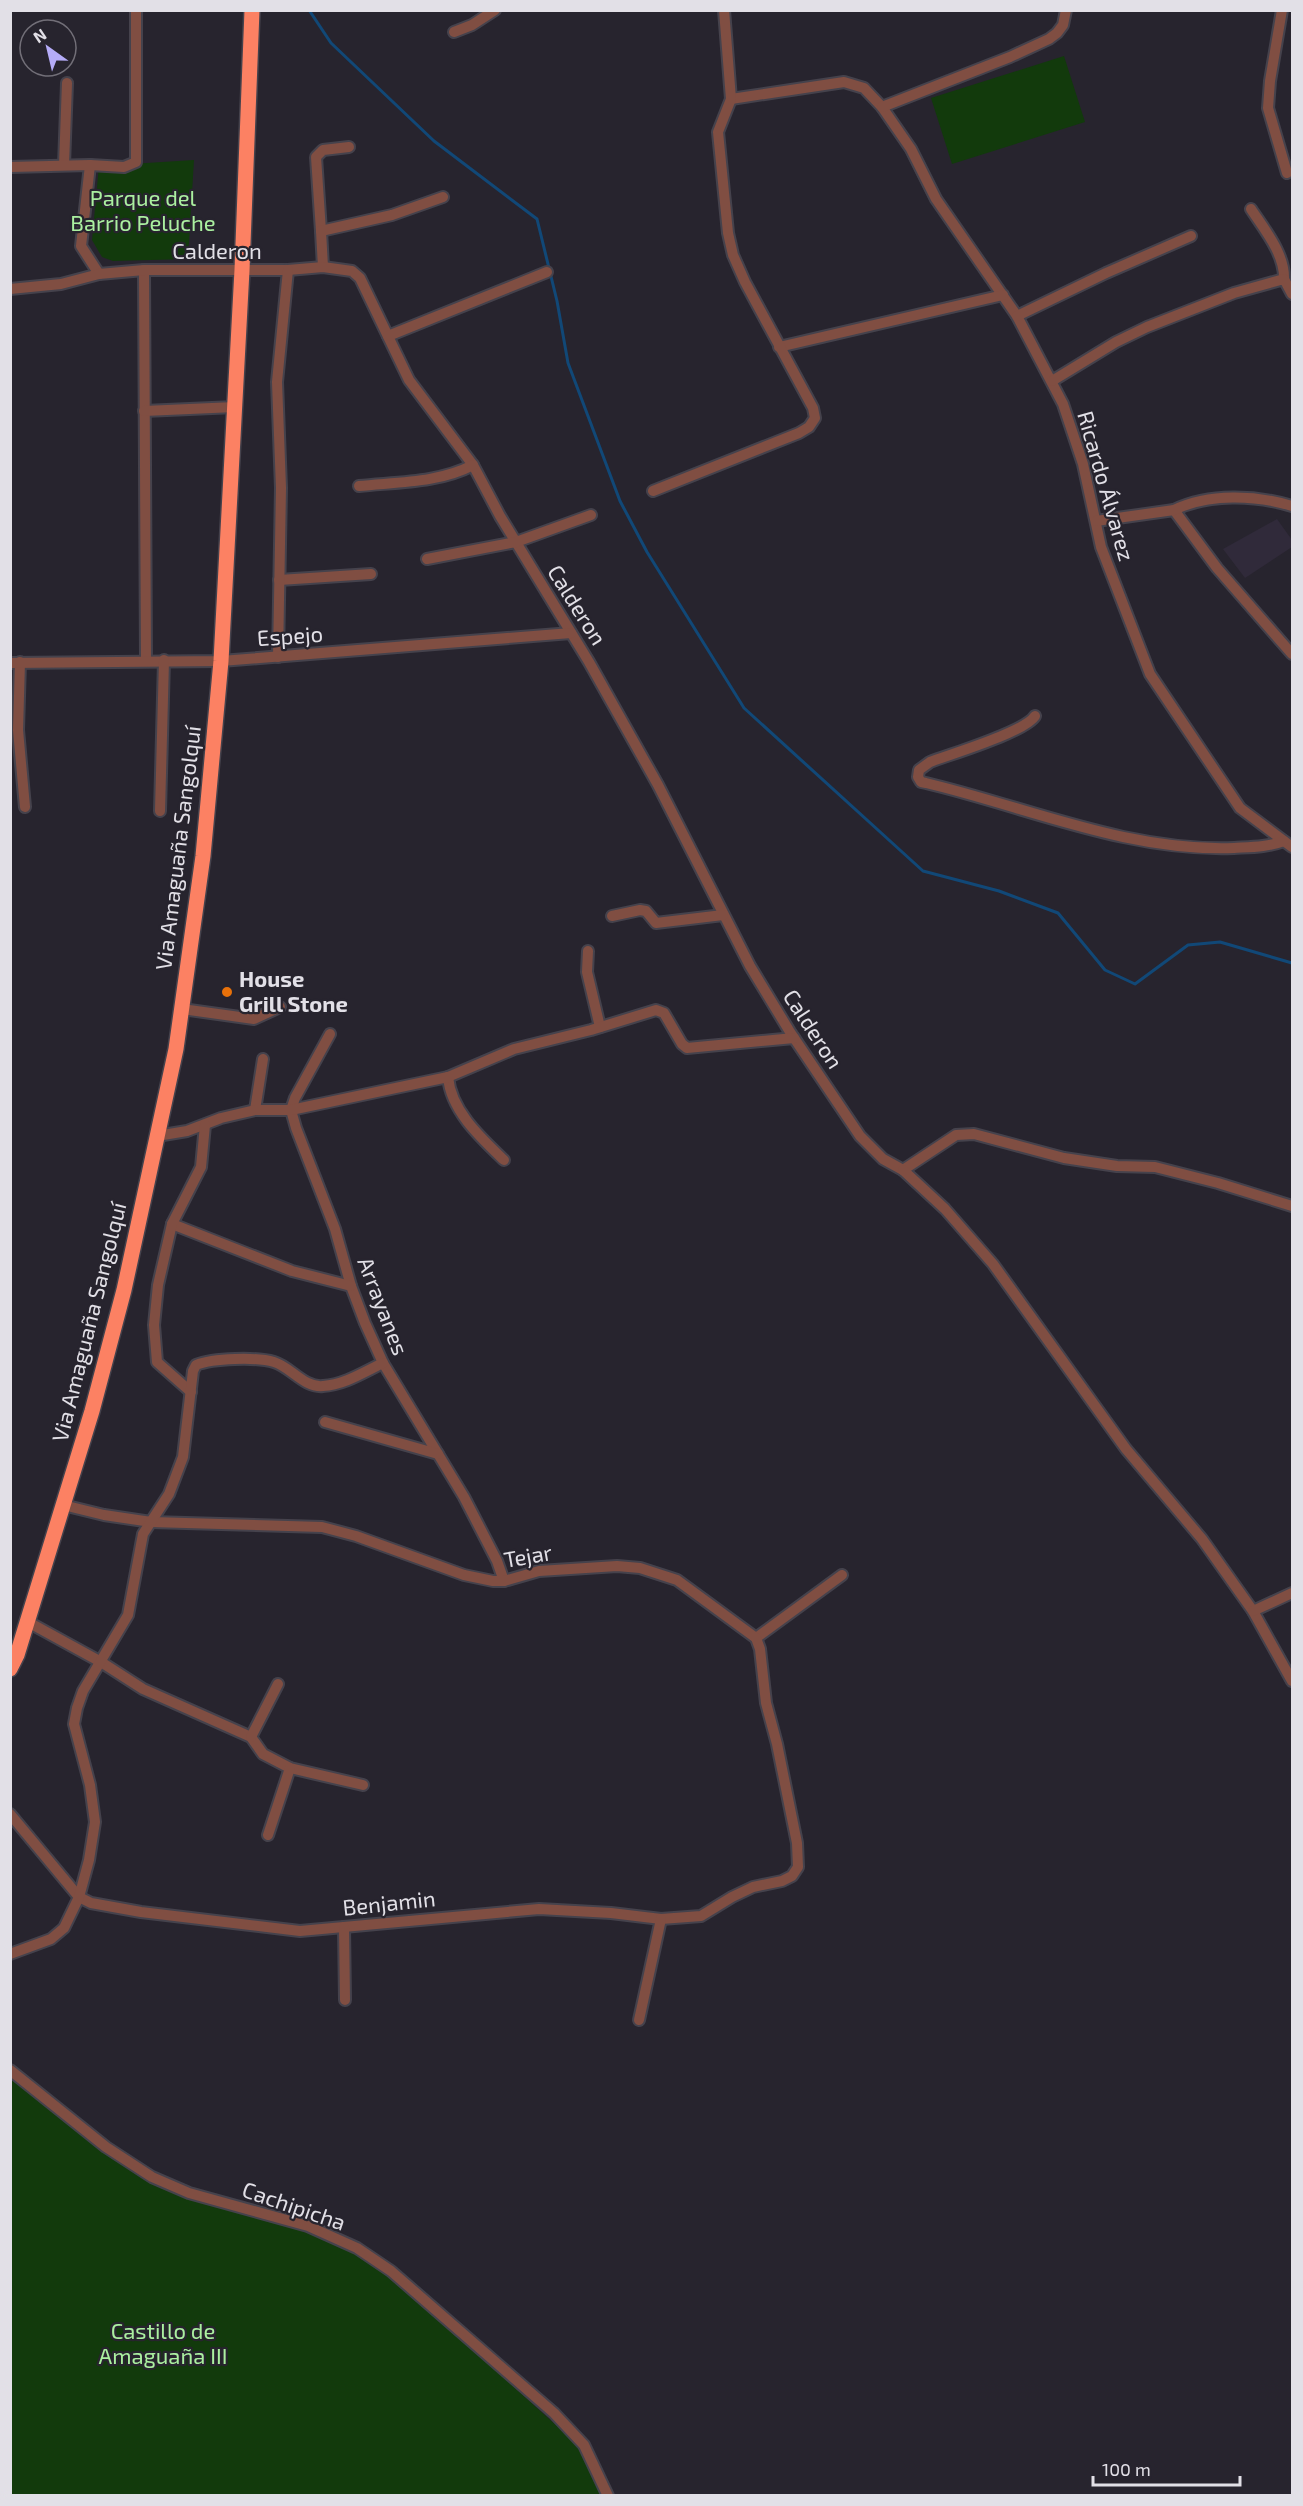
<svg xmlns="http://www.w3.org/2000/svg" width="1303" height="2506" font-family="'Exo 2',sans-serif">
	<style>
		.built { fill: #302a3a }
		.park { fill: #123a0c }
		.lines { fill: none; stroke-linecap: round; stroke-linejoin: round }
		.stream { stroke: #114877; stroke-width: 3 }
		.minor-casing { stroke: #45424c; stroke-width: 14 }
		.highway-casing { stroke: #45424c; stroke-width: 18 }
		.minor { stroke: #804e42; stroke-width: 10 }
		.highway { stroke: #fc8163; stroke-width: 15 }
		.food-dot { fill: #e8710a; stroke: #27242e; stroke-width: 2 }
		.labels { text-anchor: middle; stroke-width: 4.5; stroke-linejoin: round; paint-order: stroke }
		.park-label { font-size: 22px; fill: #abf0a0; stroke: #27242e }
		.street-label { font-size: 22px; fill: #e2e0e7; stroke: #27242e }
		.poi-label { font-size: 22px; font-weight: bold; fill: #e2e0e7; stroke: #27242e; text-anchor: start }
	</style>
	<rect width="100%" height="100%" fill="#27242e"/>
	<polygon class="built" points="1277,519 1292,540 1292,547 1245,578 1223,549"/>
	<g class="park">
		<polygon points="1064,56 1085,122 952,164 931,98"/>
		<polygon points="194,160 188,259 113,261 102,257 92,240 99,166"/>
		<polygon points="10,2074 153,2181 306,2230 354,2252 389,2274 579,2446 601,2495 11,2495"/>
	</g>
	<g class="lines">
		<polyline class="stream" points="309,10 331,43 434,141 537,219 557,301 568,363 620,501 647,552 744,708 923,871 999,891 1058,913 1105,970 1135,984 1188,945 1220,942 1292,963"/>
		<g class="minor-casing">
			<g id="minor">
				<polyline points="1282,10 1270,81 1268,108 1287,173"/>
				<polyline points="454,32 472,25 495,10"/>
				<polyline points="731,99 844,82 864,88 882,107 911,149 936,199 1017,316 1063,404 1083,464 1101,547 1150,674 1240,808 1292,847"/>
				<polyline points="882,107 1010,57 1049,39 1057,33 1063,25 1066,10"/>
				<polyline points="64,165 67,83"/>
				<polyline points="90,165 81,246 99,274"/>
				<polyline points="10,167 90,165 124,167 136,162 136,10"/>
				<path d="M1251,209c13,20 34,45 33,70"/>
				<polyline points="321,231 316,157 323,150 349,147"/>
				<polyline points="323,267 321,231 392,215 443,197"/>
				<polyline points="144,270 146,660"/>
				<polyline points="10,289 61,284 99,274 144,270 288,270 323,267 352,271 360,278 409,380 473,465 500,516 589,662 658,785 750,966 790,1032 860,1136 883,1159 903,1170 956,1135 974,1134 1064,1158 1117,1166 1155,1167 1218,1183 1292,1206"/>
				<polyline points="1017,316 1106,273 1191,236"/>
				<polyline points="388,336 547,272"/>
				<polyline points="779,347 1003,295"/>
				<polyline points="1052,381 1116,342 1147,327 1234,293 1284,279 1292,294"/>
				<polyline points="144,411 235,407"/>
				<path d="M359,486c38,-4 80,-3 114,-21"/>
				<polyline points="653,491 799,433 809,427 815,418 813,408 745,282 733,255 728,233 718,132 731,99 724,10"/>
				<polyline points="1174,510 1217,568 1292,654"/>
				<path d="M1096,521l78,-11c35,-17 82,-15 118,-4"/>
				<polyline points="427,559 516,542 591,515"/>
				<polyline points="279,580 371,574"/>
				<polyline points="278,657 281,488 277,382 288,270"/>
				<polyline points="20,662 18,730 25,807"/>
				<polyline points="10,663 221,661 571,633"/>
				<path d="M1035,716c-10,16 -84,38 -105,46l-11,8 -1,7 3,5 5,1c101,24 202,69 308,65 17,-1 34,-1 50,-7"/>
				<polyline points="160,811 164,660"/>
				<polyline points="612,916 640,910 646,911 656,923 723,915"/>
				<polyline points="588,951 587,972 600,1027"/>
				<polyline points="182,1009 254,1019 280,1007"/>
				<polyline points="330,1034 295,1098 291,1110 296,1128 335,1229 351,1286 365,1323 383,1363 464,1497 497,1561 504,1581"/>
				<path d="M448,1077c3,34 33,61 56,83"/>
				<polyline points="255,1110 263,1059"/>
				<polyline points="157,1136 187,1131 221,1118 255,1110 291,1110 448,1077 514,1049 591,1030 656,1010 664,1013 682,1044 687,1048 794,1038"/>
				<polyline points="903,1170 945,1209 993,1264 1126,1449 1202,1539 1253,1611 1292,1681"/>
				<polyline points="172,1224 292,1271 351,1286"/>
				<polyline points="191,1392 157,1362 154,1325 158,1285 172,1224 201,1167 205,1125"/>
				<polyline points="325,1422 438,1454"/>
				<polyline points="1253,1611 1292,1593"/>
				<polyline points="28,1622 101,1662 143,1689 251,1737 263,1754 290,1768 363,1785"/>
				<polyline points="756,1638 842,1575"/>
				<polyline points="251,1737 278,1684"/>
				<polyline points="10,1814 79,1897 91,1903 141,1912 300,1931 539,1909 611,1913 661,1919 701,1916 732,1897 753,1887 782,1881 792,1876 798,1867 797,1843 777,1744 766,1703 760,1649 756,1638 677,1580 640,1568 617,1566 539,1571 504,1581 493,1581 464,1575 356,1536 322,1527 151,1522 104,1515 63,1505"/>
				<polyline points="268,1835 290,1768"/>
				<polyline points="344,1927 345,2000"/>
				<path d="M10,1954l41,-15 13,-11 15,-31 10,-37 6,-38 -5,-37 -16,-61 3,-16 6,-17 45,-76 15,-81 26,-40 14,-37 10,-86 3,-6c17,-7 61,-8 78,-3 17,5 30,26 49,24 21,-1 41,-14 60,-23"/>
				<polyline points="639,2020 661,1919"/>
				<polyline points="10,2070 106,2147 152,2177 189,2193 308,2226 357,2248 391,2271 554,2413 584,2445 608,2496"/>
			</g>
		</g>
		<g class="highway-casing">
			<polyline id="highway" points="10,1669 17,1655 92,1411 124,1290 176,1049 203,856 221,661 242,270 252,10"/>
		</g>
		<use href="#minor" class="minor"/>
		<use href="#highway" class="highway"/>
	</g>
	<circle class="food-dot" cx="227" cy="992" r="6"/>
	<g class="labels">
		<g class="park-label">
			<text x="143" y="206">Parque del<tspan x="143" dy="25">Barrio Peluche</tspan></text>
			<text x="163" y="2339">Castillo de<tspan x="163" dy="25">Amaguaña III</tspan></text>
		</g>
		<g class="street-label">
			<text x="217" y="259">Calderon</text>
			<text transform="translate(1106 486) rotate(74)" y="8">Ricardo Álvarez</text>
			<text transform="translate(577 605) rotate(58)" y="8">Calderon</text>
			<text transform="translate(290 636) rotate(-4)" y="8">Espejo</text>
			<text transform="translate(178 848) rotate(-83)" y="8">Via Amaguaña Sangolquí</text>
			<text transform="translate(813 1029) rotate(57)" y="8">Calderon</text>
			<text transform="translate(383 1306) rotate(69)" y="8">Arrayanes</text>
			<text transform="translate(89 1322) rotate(-76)" y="8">Via Amaguaña Sangolquí</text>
			<text transform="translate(528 1556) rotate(-10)" y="8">Tejar</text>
			<text transform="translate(389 1903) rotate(-6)" y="8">Benjamin</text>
			<text transform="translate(294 2206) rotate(19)" y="8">Cachipicha</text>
		</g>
		<g class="poi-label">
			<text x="239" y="987">House<tspan x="239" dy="25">Grill Stone</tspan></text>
		</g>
	</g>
	<rect width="1303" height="2506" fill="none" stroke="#e2e0e7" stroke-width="24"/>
	<g transform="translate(48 48) rotate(326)"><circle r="28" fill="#27242e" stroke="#726f78" stroke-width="1.5"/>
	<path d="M0-4.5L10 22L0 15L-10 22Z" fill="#b5acf8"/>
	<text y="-9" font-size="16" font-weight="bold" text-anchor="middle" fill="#e2e0e7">N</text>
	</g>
	<path d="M1093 2476v9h147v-9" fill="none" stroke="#e2e0e7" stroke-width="3"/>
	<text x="1102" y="2476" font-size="18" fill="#e2e0e7" stroke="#27242e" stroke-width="4.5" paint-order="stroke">100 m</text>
</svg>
